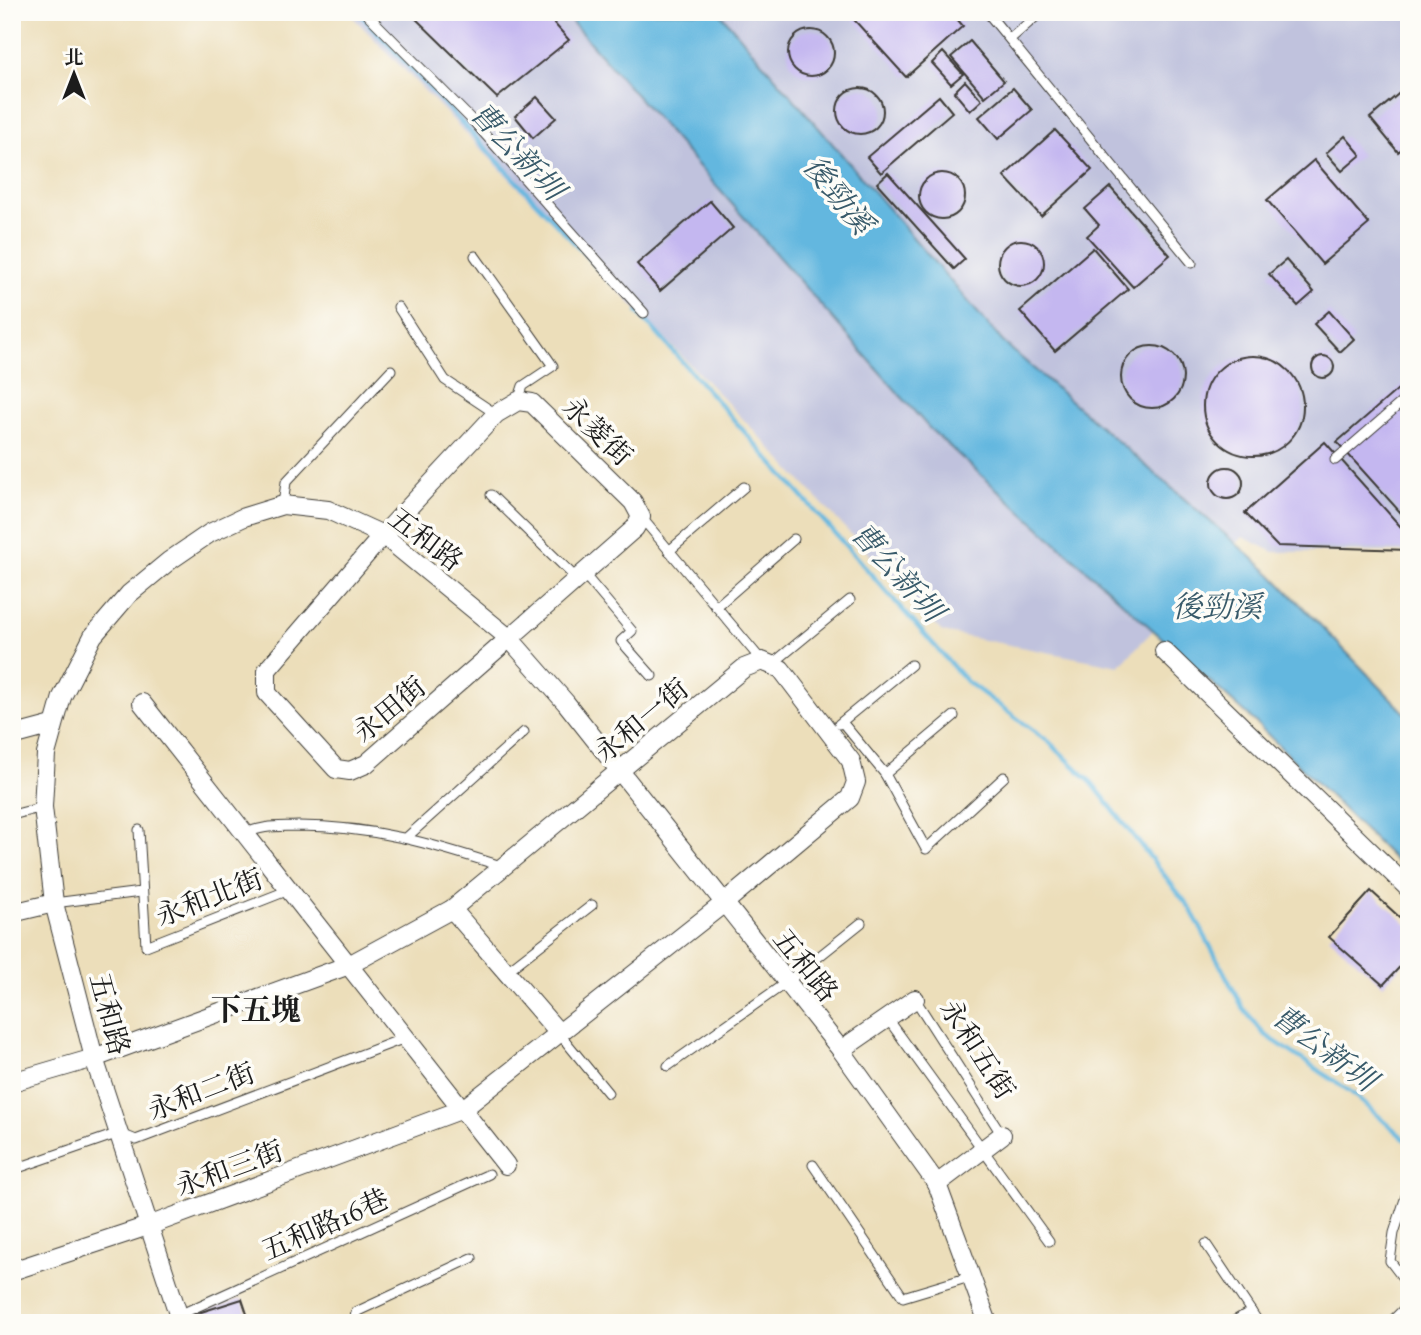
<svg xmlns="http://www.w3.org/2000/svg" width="1421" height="1335" font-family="'Sorts Mill Goudy','Noto Serif TC',serif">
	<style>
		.industrial { fill: #c0c2dd }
		.water { fill: #63b7df; stroke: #406a7e; stroke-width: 2 }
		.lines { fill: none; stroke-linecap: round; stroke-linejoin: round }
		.stream { stroke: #63b7df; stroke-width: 4.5 }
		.building { fill: #c4b7f0 }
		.lane-casing { stroke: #3b3934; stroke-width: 11 }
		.street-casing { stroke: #3b3934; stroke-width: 20 }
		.lane { stroke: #fff; stroke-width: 9 }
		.street { stroke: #fff; stroke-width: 18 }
		.labels { text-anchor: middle; stroke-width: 7; stroke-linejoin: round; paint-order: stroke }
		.street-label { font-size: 28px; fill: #1c1c1c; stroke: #fdfcf7 }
		.water-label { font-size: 30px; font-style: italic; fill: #385a6a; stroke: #fdfcf7 }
		.neighbourhood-label { font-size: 30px; font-weight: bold; fill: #1c1c1c; stroke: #fdfcf7 }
	</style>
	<rect width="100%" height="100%" fill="#fdfcf7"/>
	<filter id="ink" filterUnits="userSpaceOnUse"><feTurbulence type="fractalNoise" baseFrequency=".0143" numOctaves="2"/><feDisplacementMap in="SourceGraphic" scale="14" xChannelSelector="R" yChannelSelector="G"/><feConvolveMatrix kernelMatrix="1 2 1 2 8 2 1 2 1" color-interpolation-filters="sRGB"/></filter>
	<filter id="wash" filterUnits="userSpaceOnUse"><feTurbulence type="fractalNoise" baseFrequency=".00686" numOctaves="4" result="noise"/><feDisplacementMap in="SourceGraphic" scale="28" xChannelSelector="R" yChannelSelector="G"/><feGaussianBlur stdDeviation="1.57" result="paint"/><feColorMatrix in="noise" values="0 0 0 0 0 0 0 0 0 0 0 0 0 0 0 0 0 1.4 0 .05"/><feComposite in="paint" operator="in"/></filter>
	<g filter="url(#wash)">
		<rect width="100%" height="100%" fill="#ecdeba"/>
		<polygon class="industrial" points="348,12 1409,12 1409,552 1274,552 1243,537 1119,666 942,632 744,420"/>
		<polygon class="water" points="563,12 719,12 1003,342 1271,574 1409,717 1409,874 1254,721 929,428"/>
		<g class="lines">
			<g class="stream">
				<polyline points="358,12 611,282"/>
				<polyline points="638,312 966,681 1048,741 1092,783 1190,908 1243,1008 1264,1034 1351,1092 1409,1143"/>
			</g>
		</g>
		<g id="blocks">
			<g class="building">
				<polygon points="409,12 544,12 569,40 497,98"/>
				<polygon points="847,12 951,12 963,26 906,77"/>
				<circle cx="811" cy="53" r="23"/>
				<polygon points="970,41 1004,81 985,97 951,57"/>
				<polygon points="943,52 963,74 951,84 932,63"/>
				<polygon points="965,81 982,100 970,111 954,92"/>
				<polygon points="1409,85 1409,143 1398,152 1370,118"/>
				<polygon points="1013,88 1032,110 998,139 979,117"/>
				<circle cx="860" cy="111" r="23"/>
				<polygon points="939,96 952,112 881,173 867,157"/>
				<polygon points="537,97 556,118 533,138 515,116"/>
				<polygon points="1055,130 1092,170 1041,216 1004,176"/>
				<polygon points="1345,136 1361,155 1342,171 1326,153"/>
				<polygon points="1314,160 1369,224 1322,264 1267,200"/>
				<polygon points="888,173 965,259 954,269 877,183"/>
				<circle cx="942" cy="196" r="23"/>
				<polygon points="1110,187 1170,255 1133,287 1087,236 1099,225 1085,209"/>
				<polygon points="710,201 733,228 660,291 637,264"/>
				<circle cx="1021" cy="263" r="23"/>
				<polygon points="1093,248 1128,289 1055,351 1020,311"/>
				<polygon points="1286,260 1314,292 1298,306 1269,274"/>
				<polygon points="1329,311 1354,339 1340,352 1314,324"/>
				<circle cx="1152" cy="377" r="31"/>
				<circle cx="1253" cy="406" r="50"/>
				<circle cx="1323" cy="367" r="11"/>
				<polygon points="1406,382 1409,385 1409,522 1337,442"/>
				<polygon points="1325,442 1409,536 1409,550 1277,546 1245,513"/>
				<circle cx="1227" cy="483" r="16"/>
				<polygon points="1371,891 1409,926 1409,957 1383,985 1329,937"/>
				<polygon points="242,1299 250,1323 198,1323 195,1314"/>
			</g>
		</g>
	</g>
	<g filter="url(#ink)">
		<use href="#blocks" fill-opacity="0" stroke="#3b3934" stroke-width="2"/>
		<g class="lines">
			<g class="lane-casing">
				<g id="lane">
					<polyline points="365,12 475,123 644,313"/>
					<polyline points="987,12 1192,263"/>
					<polyline points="1010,39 1041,12"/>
					<polyline points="475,256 553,366 523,386 518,401"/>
					<polyline points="398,307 445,380 496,414"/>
					<polyline points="1335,460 1409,396"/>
					<polyline points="491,495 576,578"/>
					<polyline points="283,505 286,482 391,370"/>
					<polyline points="641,517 762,661"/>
					<polyline points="669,551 744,487"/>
					<polyline points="583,573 632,631 621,641 652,676"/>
					<polyline points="716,607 794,539"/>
					<polyline points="771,665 850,600"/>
					<polyline points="12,717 23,733"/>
					<polyline points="842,722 885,774 926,849 1004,777"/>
					<polyline points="839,724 911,665"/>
					<polyline points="885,774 954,716"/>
					<polyline points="12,815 43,807"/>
					<polyline points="139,830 146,946 289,890"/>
					<path d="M245,834c17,-9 34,-7 53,-8 75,0 135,18 206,41"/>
					<polyline points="406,838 524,732"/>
					<polyline points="54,903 141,892"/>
					<polyline points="506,972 592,905"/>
					<polyline points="915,999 1002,1135"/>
					<polyline points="888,1019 1049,1241"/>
					<polyline points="558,1032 608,1093"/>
					<polyline points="668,1066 787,982 861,923"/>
					<polyline points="813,1165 903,1297 973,1276"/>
					<polyline points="12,1170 119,1133 136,1140 405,1038"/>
					<polyline points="1409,1187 1394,1233 1390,1261 1409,1286"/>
					<polyline points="1206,1244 1259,1323"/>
					<polyline points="179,1315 489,1174"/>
					<polyline points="354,1323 356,1312 472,1258"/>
					<polyline points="1231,1323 1251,1311"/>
					<polyline points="1390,1323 1409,1304"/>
				</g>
			</g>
			<g class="street-casing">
				<g id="street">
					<polygon points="518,401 532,403 633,502 641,517 635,528 366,764 350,771 336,769 267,693 267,670 383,535 496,414"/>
					<polyline points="1164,651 1409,889"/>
					<polyline points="142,703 506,1165"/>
					<polyline points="12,736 53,725"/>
					<polyline points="452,909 558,1032"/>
					<polyline points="12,913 54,903"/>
					<polyline points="841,1050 915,999"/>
					<polyline points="12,1082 94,1058 349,965 452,909 744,668 762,661 781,669 851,761 856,782 850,798 723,904 463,1109 151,1225 12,1271"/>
					<polyline points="937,1184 1002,1135"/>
					<polyline points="181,1323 94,1058 54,903 43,807 46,754 62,697 93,636 129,594 169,561 210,533 244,517 283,505 328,510 383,535 510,639 566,703 841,1050 937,1184 988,1323"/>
				</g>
			</g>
			<use href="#lane" class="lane"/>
			<use href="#street" class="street"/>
		</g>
	</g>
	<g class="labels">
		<g class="street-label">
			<text transform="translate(598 431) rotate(44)" y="10">永菱街</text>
			<text transform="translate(426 539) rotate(37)" y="10">五和路</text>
			<text transform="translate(389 709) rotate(-40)" y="10">永田街</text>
			<text transform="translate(641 720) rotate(-40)" y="10">永和一街</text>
			<text transform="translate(209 897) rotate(-21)" y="10">永和北街</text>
			<text transform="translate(806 965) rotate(51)" y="10">五和路</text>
			<text transform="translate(110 1014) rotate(75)" y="10">五和路</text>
			<text transform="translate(978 1049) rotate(57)" y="10">永和五街</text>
			<text transform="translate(201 1091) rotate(-21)" y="10">永和二街</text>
			<text transform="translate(229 1168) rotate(-20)" y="10">永和三街</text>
			<text transform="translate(325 1224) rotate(-24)" y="10">五和路16巷</text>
		</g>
		<g class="water-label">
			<text transform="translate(517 151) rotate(47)" y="10">曹公新圳</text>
			<text transform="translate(838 195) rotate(51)" y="10">後勁溪</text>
			<text transform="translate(897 572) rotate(48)" y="10">曹公新圳</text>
			<text x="1217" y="617">後勁溪</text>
			<text transform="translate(1324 1048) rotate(37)" y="10">曹公新圳</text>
		</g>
		<g class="neighbourhood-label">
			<text x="256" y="1020">下五塊</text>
		</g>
	</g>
	<rect width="1421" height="1335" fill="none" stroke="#fdfcf7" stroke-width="42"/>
	<g transform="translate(74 74)" stroke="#fdfcf7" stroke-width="5" paint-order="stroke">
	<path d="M0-5L12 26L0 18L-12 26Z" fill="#1c1c1c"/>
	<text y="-10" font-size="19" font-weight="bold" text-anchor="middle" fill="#1c1c1c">北</text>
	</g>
</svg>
